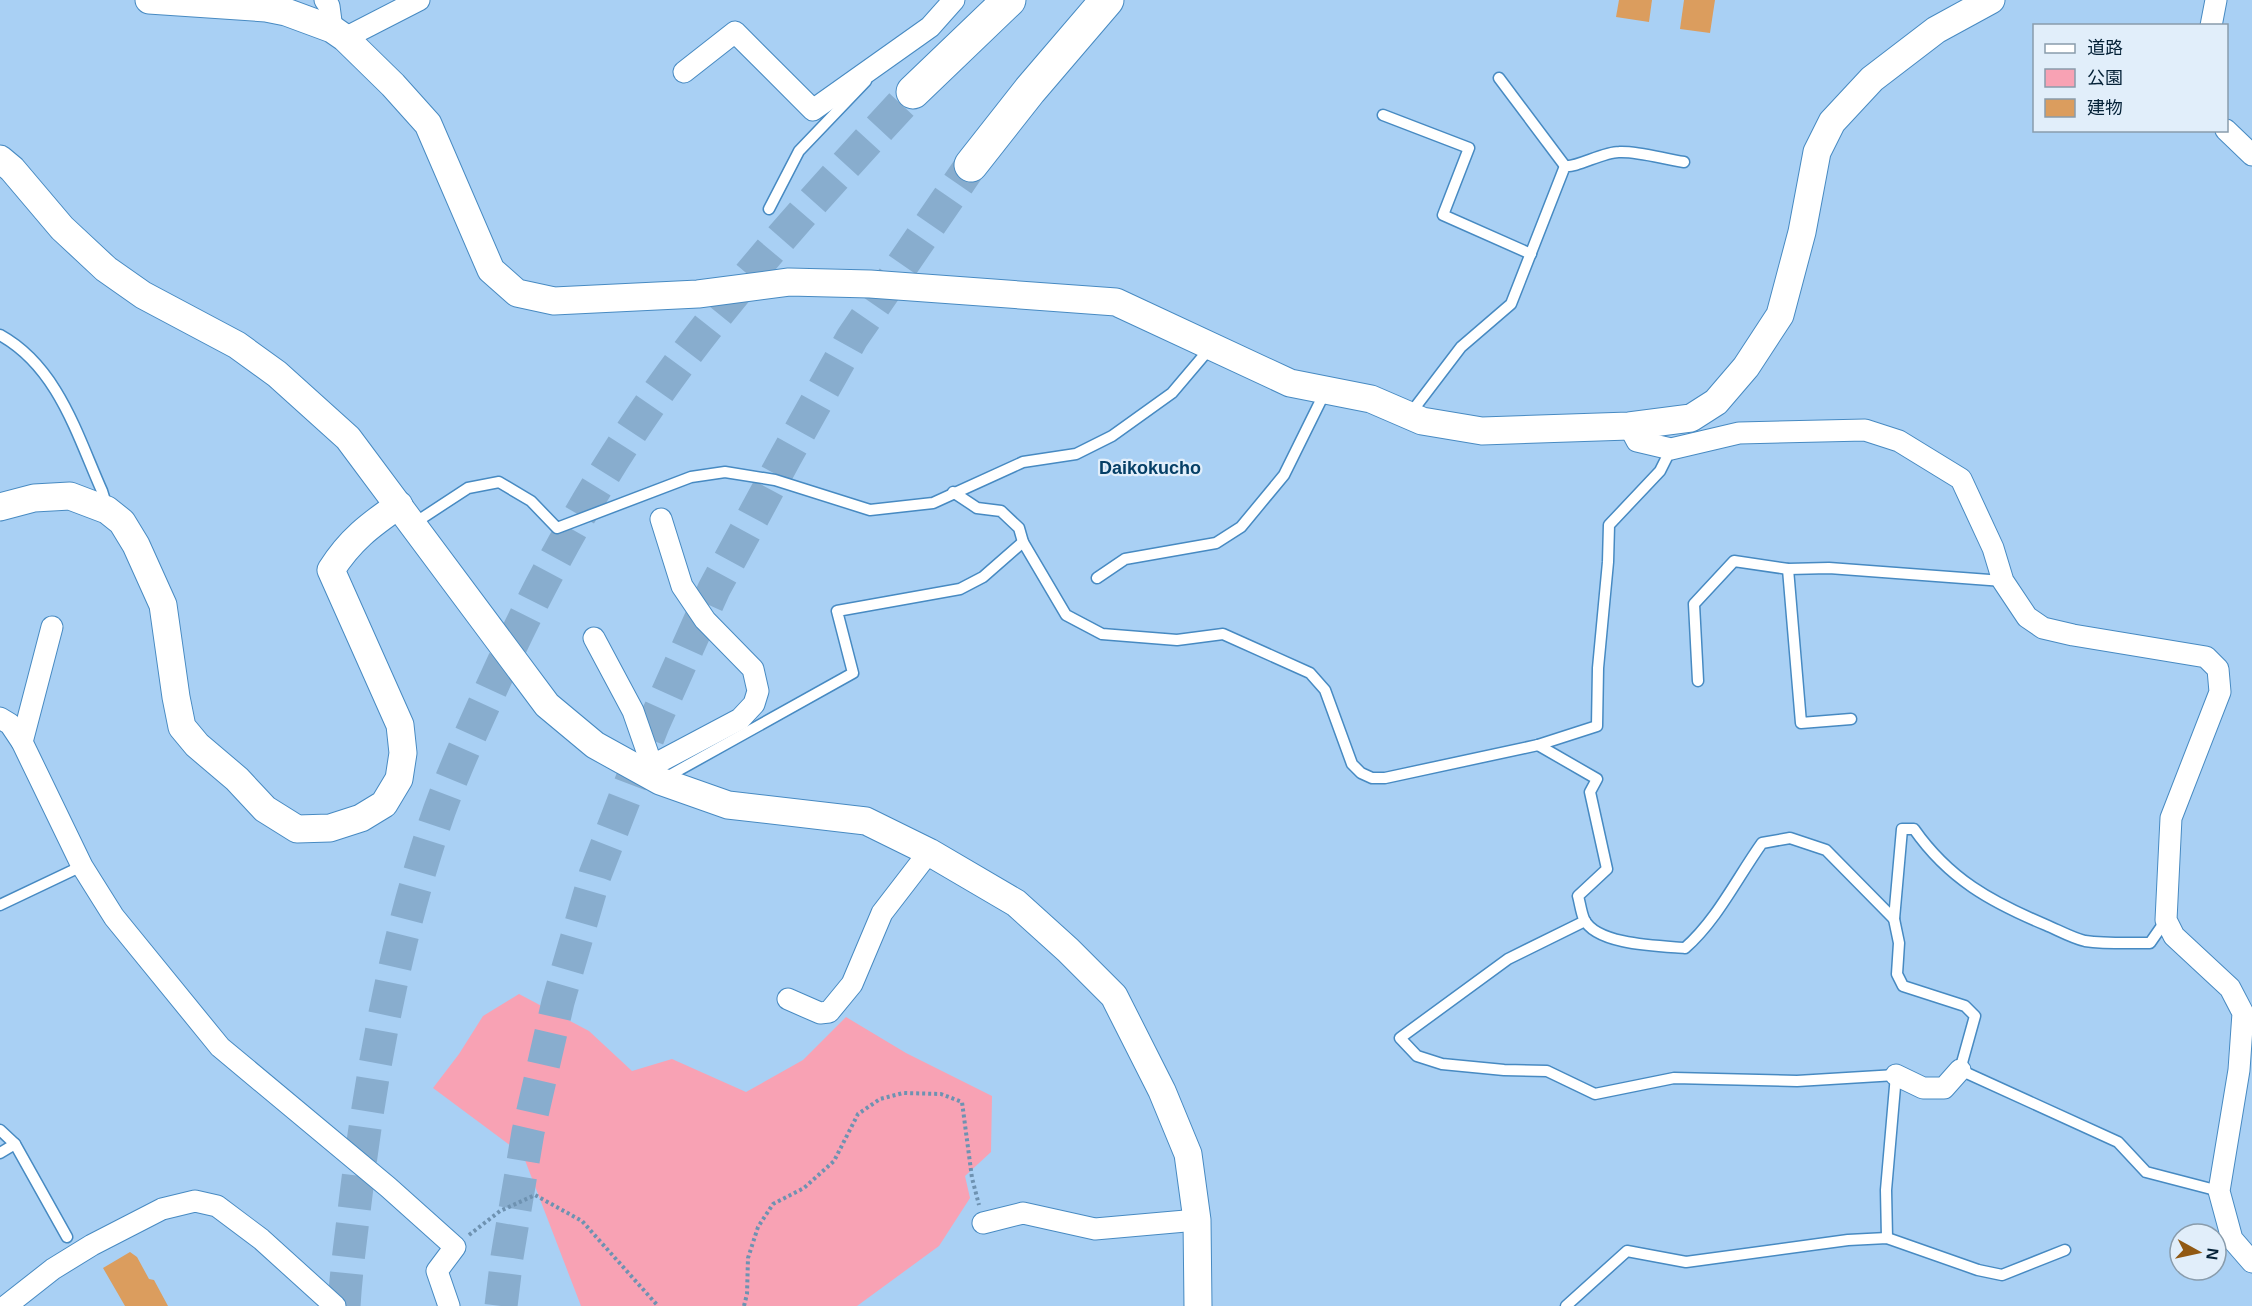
<svg xmlns="http://www.w3.org/2000/svg" width="2252" height="1306" font-family="Helvetica,'Noto Sans JP',sans-serif">
	<style>
		.green { fill: #f8a2b4 }
		.building { fill: #db9d5e }
		.lines { fill: none; stroke-linecap: round; stroke-linejoin: round }
		.motorway-tunnel { stroke: #88adce; stroke-width: 33; stroke-dasharray: 33 16; stroke-linecap: butt }
		.service-casing { stroke: #478ac2; stroke-width: 13 }
		.minor-casing { stroke: #478ac2; stroke-width: 23 }
		.tertiary-casing { stroke: #478ac2; stroke-width: 29 }
		.motorway-casing { stroke: #478ac2; stroke-width: 35 }
		.path { stroke: #6e92b1; stroke-width: 4; stroke-dasharray: 3 3; stroke-linecap: butt }
		.service { stroke: #fff; stroke-width: 10 }
		.minor { stroke: #fff; stroke-width: 21 }
		.tertiary { stroke: #fff; stroke-width: 27 }
		.motorway { stroke: #fff; stroke-width: 33 }
		.labels { text-anchor: middle; stroke-width: 4.5; stroke-linejoin: round; paint-order: stroke }
		.quarter-label { font-size: 18px; font-weight: bold; fill: #053f66; stroke: #e1eefa }
	</style>
	<rect width="100%" height="100%" fill="#a9d0f4"/>
	<polygon class="green" points="519,994 589,1031 632,1071 672,1059 746,1092 803,1060 846,1017 906,1053 992,1096 991,1152 965,1176 970,1198 939,1246 857,1306 581,1306 523,1155 433,1088 459,1054 483,1016"/>
	<g class="building">
		<polygon points="1619,0 1652,0 1649,22 1616,17"/>
		<polygon points="1684,0 1715,0 1710,33 1680,29"/>
		<polygon points="130,1252 137,1257 149,1279 154,1280 168,1306 125,1306 103,1268"/>
	</g>
	<g class="lines">
		<g class="motorway-tunnel">
			<path d="M344,1306c2,-34 7,-69 11,-103 15,-125 38,-251 77,-371 15,-46 35,-90 55,-134 54,-122 120,-239 200,-345 70,-92 148,-177 226,-261"/>
			<polyline points="501,1306 507,1257 528,1132 558,1002 595,875 653,725 714,589 785,458 852,338 971,165"/>
		</g>
		<g class="service-casing">
			<g id="service">
				<polyline points="1499,78 1565,166"/>
				<polyline points="1383,115 1469,148 1443,215 1531,254"/>
				<polyline points="769,209 799,151 866,81"/>
				<path d="M0,335c58,32 77,100 102,156l5,16"/>
				<path d="M1410,414l51,-67 50,-43 54,-138c11,2 38,-14 54,-14 20,-1 44,7 65,10"/>
				<polyline points="953,492 977,508 1001,511 1019,528 1023,542 1066,615 1102,634 1177,640 1223,634 1310,673 1325,690 1352,764 1361,773 1372,778 1385,778 1538,745 1597,726 1598,668 1608,562 1609,525 1660,471 1671,449"/>
				<polyline points="413,524 468,488 499,482 531,501 557,528 691,477 725,472 775,480 870,510 933,503 1023,462 1076,454 1112,436 1172,393 1211,347"/>
				<polyline points="1788,569 1801,723 1851,719"/>
				<polyline points="1097,578 1125,559 1216,543 1241,527 1284,475 1326,390"/>
				<polyline points="1698,681 1694,604 1734,561 1788,569 1829,568 2003,581"/>
				<path d="M1538,745l59,34 -7,13 17,77 -29,27c2,7 3,16 6,23 12,26 75,27 101,29 32,-28 52,-70 77,-105l28,-5 36,12 68,69"/>
				<polyline points="663,779 853,673 837,611 960,589 983,577 1023,542"/>
				<polyline points="0,905 82,866"/>
				<path d="M2166,920l-16,23c-22,0 -44,1 -65,-2 -13,-3 -27,-11 -39,-16 -55,-23 -97,-46 -132,-96h-12l-8,90 5,24 -2,31 6,12 62,20 10,10 -15,54 158,72 28,30 73,19"/>
				<polyline points="1585,921 1508,959 1400,1038 1417,1056 1442,1064 1504,1070 1547,1071 1595,1094 1674,1078 1797,1081 1896,1075 1886,1190 1887,1238"/>
				<polyline points="0,1130 15,1144"/>
				<polyline points="0,1153 15,1144 67,1237"/>
				<polyline points="1566,1306 1627,1251 1686,1262 1848,1240 1887,1238 1978,1270 2002,1275 2065,1250"/>
			</g>
		</g>
		<g class="minor-casing">
			<g id="minor">
				<polyline points="325,0 329,6 332,29"/>
				<polyline points="2211,26 2216,0"/>
				<polyline points="345,38 419,0"/>
				<polyline points="684,72 735,32 813,110 930,27 954,0"/>
				<polyline points="2226,130 2252,155"/>
				<polyline points="1629,426 1637,441 1671,449 1739,433 1865,430 1899,441 1961,479 1993,548 2003,581 2027,617 2043,628 2073,635 2206,657 2218,669 2220,692 2171,818 2166,920 2174,936 2230,988 2243,1013 2239,1070 2219,1191 2232,1239 2252,1262"/>
				<polyline points="594,638 633,711 648,754 642,771"/>
				<polyline points="0,718 10,724 22,742 82,866 114,917 220,1047 388,1187 455,1247 437,1271 449,1306"/>
				<polyline points="22,742 52,627"/>
				<polyline points="642,771 740,719 754,704 758,691 753,669 705,620 682,586 661,519"/>
				<polyline points="788,999 820,1013 829,1012 852,984 882,913 929,852"/>
				<polyline points="1896,1075 1923,1088 1944,1088 1960,1070"/>
				<polyline points="983,1223 1023,1213 1095,1229 1197,1220"/>
				<polyline points="6,1306 53,1269 92,1245 162,1209 195,1201 217,1206 261,1239 335,1306"/>
			</g>
		</g>
		<g class="tertiary-casing">
			<g id="tertiary">
				<polyline points="149,0 266,8 286,12 332,29 345,38 393,85 428,124 491,270 517,293 554,301 698,294 789,282 870,284 1116,302 1290,383 1371,399 1422,421 1482,431 1629,426 1691,418 1716,402 1746,367 1780,315 1802,232 1817,152 1832,122 1872,79 1936,30 1991,0"/>
				<polyline points="0,159 12,169 62,228 106,269 143,295 237,345 277,374 348,438 547,705 595,745 660,781 728,805 866,821 929,852 1016,903 1068,950 1114,996 1162,1091 1188,1154 1197,1220 1198,1306"/>
				<path d="M0,507l34,-9 36,-2 37,14 15,12 14,23 27,60 13,92 6,30 15,18 40,34 28,30 32,20 33,-1 31,-10 23,-14 15,-25 4,-26 -3,-28 -69,-155c19,-30 39,-45 68,-65"/>
			</g>
		</g>
		<g class="motorway-casing">
			<g id="motorway">
				<polyline points="913,92 1009,0"/>
				<polyline points="971,165 1030,90 1107,0"/>
			</g>
		</g>
		<g class="path">
			<polyline points="469,1235 500,1211 535,1195 582,1221 658,1306"/>
			<polyline points="744,1306 747,1294 748,1258 758,1227 773,1204 804,1188 834,1161 858,1114 880,1099 903,1093 941,1094 962,1102 972,1178 979,1205"/>
		</g>
		<use href="#service" class="service"/>
		<use href="#minor" class="minor"/>
		<use href="#tertiary" class="tertiary"/>
		<use href="#motorway" class="motorway"/>
	</g>
	<g class="labels">
		<g class="quarter-label">
			<text x="1150" y="474">Daikokucho</text>
		</g>
	</g>
	<rect x="2033" y="24" width="195" height="108" fill="#e1eefa" stroke="#899cac" stroke-width="1.5"/>
	<rect x="2045" y="44" width="30" height="9" fill="#ffffff" stroke="#899cac" stroke-width="1.5"/>
	<text x="2087" y="54" font-size="18" fill="#042137">道路</text>
	<rect x="2045" y="69" width="30" height="18" fill="#f8a2b4" stroke="#899cac" stroke-width="1.5"/>
	<text x="2087" y="84" font-size="18" fill="#042137">公園</text>
	<rect x="2045" y="99" width="30" height="18" fill="#db9d5e" stroke="#899cac" stroke-width="1.5"/>
	<text x="2087" y="114" font-size="18" fill="#042137">建物</text>
	<g transform="translate(2198 1252) rotate(98)"><circle r="28" fill="#e1eefa" stroke="#899cac" stroke-width="1.5"/>
	<path d="M0-4.5L10 22L0 15L-10 22Z" fill="#915913"/>
	<text y="-9" font-size="16" font-weight="bold" text-anchor="middle" fill="#042137">N</text>
	</g>
</svg>
